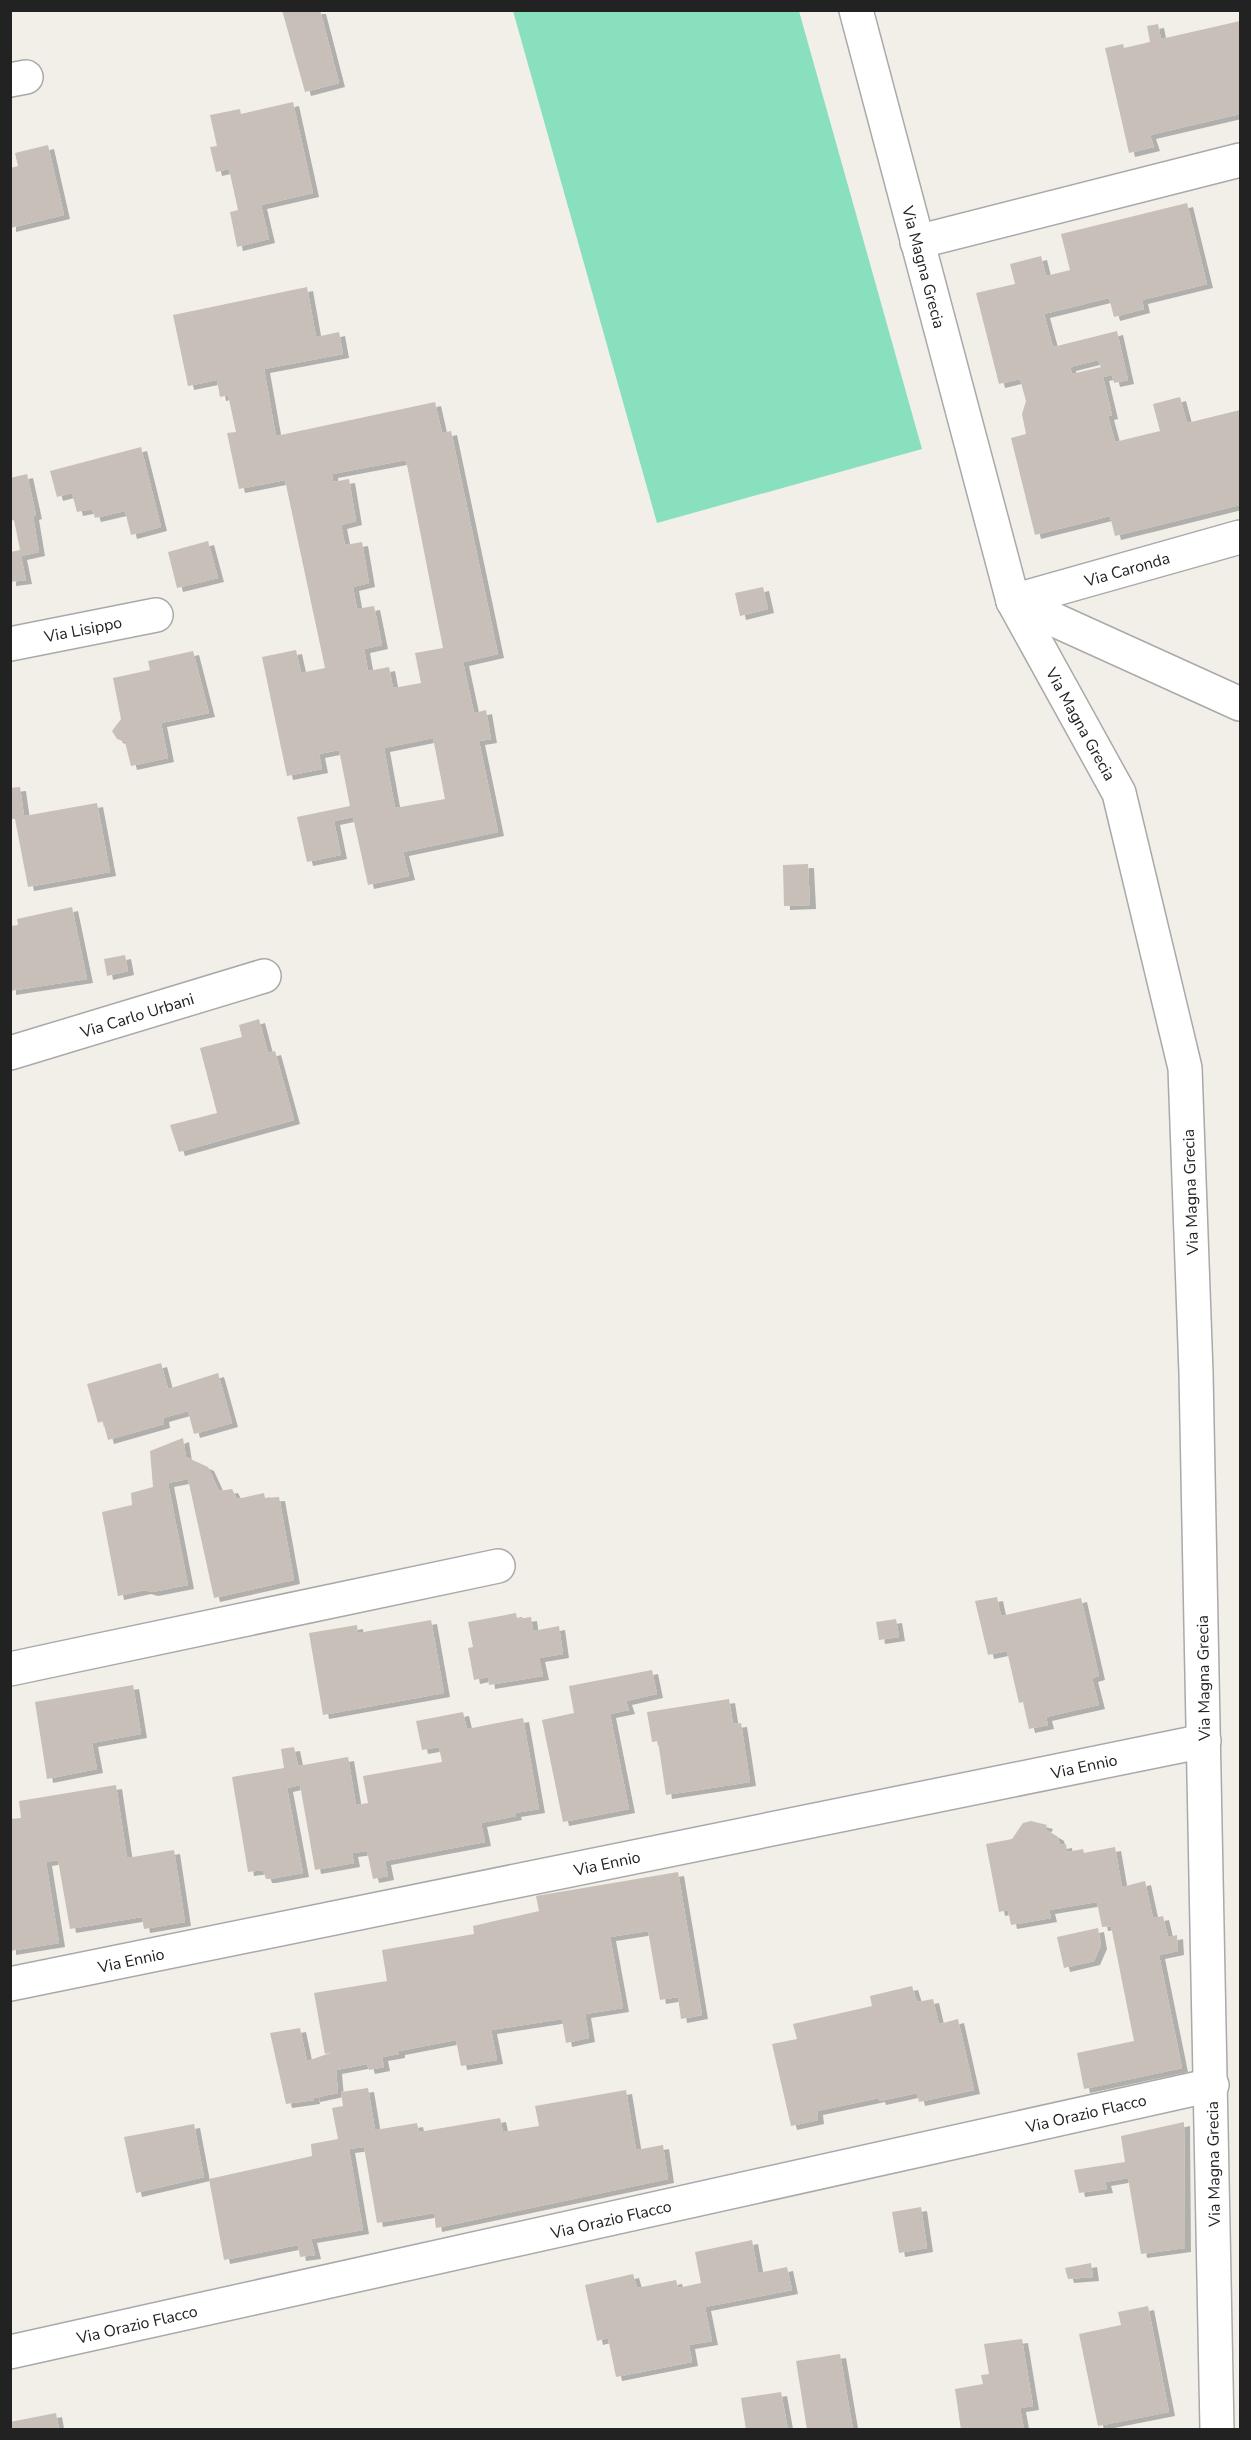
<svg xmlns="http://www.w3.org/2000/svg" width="1251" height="2440" font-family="'Nunito Sans',sans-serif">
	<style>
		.pitch { fill: #88e0be }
		.building { fill: #c7bfb8; fill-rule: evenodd; filter: url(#shadow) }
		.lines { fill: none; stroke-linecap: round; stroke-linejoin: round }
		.street-casing { stroke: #a9a9a9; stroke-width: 36 }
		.street { stroke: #fff; stroke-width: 33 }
		.labels { text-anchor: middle; stroke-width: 5; stroke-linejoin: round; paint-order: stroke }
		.street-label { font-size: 16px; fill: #222; stroke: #fff }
	</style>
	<defs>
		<filter id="shadow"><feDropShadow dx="6" dy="4" stdDeviation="0" flood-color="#0004"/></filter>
	</defs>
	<rect width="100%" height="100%" fill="#f2efe9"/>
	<polygon class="pitch" points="513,11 799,11 922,449 657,523"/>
	<g class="building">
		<polygon points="282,10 320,10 339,83 305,92"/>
		<polygon points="1240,21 1240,114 1150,135 1154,147 1129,153 1105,48 1123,44 1124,48 1150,42 1147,26 1158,24 1161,39"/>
		<polygon points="293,102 313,193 261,205 269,239 237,247 230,212 238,210 229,169 216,172 210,147 217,146 210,115 240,109 241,114"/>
		<polygon points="48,145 64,215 10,228 10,168 18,166 15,153"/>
		<path d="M1187,203l20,81 -65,16 2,9 -30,8 -5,-19 -65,16 9,33 64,-16 11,49 -14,3 -2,-8 -9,2 9,38 -4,1 7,26 45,-11 -7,-27 27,-7 7,26 53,-13v95l-125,31 -5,-20 -75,19 -24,-97 15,-4 -4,-20 4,-13 -6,-22 -21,5 -23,-91 39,-9 -5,-20 31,-8 5,20 24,-6 -9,-36zM1098,360l3,7 -29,7 -2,-7z"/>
		<path d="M307,287l9,50 23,-5 4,22 -79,15 12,67 159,-34 7,31 9,-2 47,223 -35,8 11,51 12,-3 5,29 -12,2 19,91 -95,20 6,24 -41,9 -15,-68 -19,4 7,34 -34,7 -10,-45 53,-11 -11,-56 -20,4 3,15 -35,7 -25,-119 34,-7 5,23 24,-5 -40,-188 -46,9 -12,-56 9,-1 -8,-37 -8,2 -3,-17 -29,6 -15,-71zM406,460l37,188 -28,5 6,30 -28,5 -4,-21 -21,4 -4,-22 18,-4 -8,-39 -17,3 -4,-22 16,-4 -7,-41 -17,3 -4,-20 15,-4 -7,-42 -16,3 -1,-8zM433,738l12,61 -50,9 -11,-60z"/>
		<polygon points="141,447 161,527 131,535 125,511 95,518 92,509 77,512 72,493 57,497 50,471"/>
		<polygon points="27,474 36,515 33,516 39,552 21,556 26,580 10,582 10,552 20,550 14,520 10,521 10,478"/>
		<polygon points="208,541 218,578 177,588 168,552"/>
		<polygon points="763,587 768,609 740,616 735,593"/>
		<polygon points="193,651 209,713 161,723 168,758 131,766 125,742 117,739 112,731 121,719 113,678 150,670 148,661"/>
		<polygon points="20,787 24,816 97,803 110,872 28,887 15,819 10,819 10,788"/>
		<polygon points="808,864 810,905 784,906 783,865"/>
		<polygon points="72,907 87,979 10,991 10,926 18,925 17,919"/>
		<polygon points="125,955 128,971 107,976 104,959"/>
		<polygon points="259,1019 268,1053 275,1051 294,1120 179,1152 170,1125 217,1113 200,1048 242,1037 239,1025"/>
		<polygon points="161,1363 168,1389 218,1373 232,1423 194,1434 188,1411 163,1418 164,1424 108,1440 103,1421 98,1423 87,1384"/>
		<polygon points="183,1438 186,1457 208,1467 219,1491 232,1489 237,1499 264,1493 265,1498 279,1497 294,1580 214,1598 188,1479 168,1483 188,1585 152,1592 145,1590 118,1596 102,1512 132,1505 131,1493 153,1487 150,1451"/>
		<polygon points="997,1597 1001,1616 1081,1598 1099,1676 1092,1678 1099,1705 1046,1717 1048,1725 1029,1729 1023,1702 1019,1703 1007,1651 988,1655 975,1601"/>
		<polygon points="516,1613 517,1619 531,1617 533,1631 559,1626 563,1654 539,1658 543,1676 489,1685 488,1677 474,1680 468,1648 473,1647 468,1622"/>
		<polygon points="896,1619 899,1637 879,1640 876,1622"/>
		<polygon points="431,1620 444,1693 323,1715 309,1633 357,1625 358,1633"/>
		<polygon points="652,1670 657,1694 626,1701 629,1710 610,1714 629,1809 563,1822 542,1720 574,1713 569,1686"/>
		<polygon points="133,1685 141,1734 92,1743 97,1769 47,1779 35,1702"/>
		<polygon points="729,1699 733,1724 741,1723 750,1782 666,1795 658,1741 652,1742 647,1712"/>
		<polygon points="463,1712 467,1729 523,1718 539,1809 515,1813 516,1816 481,1823 485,1842 385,1861 388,1876 373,1879 367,1851 352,1853 354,1863 315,1870 300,1785 287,1788 303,1873 270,1879 266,1879 263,1870 248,1872 232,1777 284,1768 281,1749 294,1747 298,1766 348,1757 356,1805 368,1803 363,1776 442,1762 439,1747 422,1750 416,1721"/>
		<polygon points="116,1785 127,1858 174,1850 185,1922 144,1929 142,1917 70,1929 58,1860 46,1862 59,1943 10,1951 10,1819 21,1818 19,1801"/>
		<polygon points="1031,1821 1047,1825 1045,1829 1058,1837 1060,1845 1066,1844 1067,1852 1083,1849 1084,1853 1115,1847 1122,1887 1145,1881 1153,1918 1163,1916 1168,1937 1177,1935 1178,1951 1159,1955 1182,2068 1084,2089 1077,2053 1134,2041 1111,1926 1102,1927 1097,1902 1049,1910 1051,1918 1011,1925 1008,1910 999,1912 986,1844 1012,1839 1023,1823"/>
		<polygon points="678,1872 702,2015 681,2019 678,1997 660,2000 648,1931 610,1937 623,2008 585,2014 589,2038 566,2043 562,2019 491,2030 497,2060 461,2066 456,2040 399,2051 399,2054 382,2057 384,2067 369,2070 367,2064 336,2070 338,2093 314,2098 312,2088 314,2100 286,2104 270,2033 300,2028 307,2061 333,2052 325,2054 314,1993 387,1981 382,1950 474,1934 473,1926 539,1911 536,1896"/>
		<polygon points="1098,1928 1101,1945 1094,1961 1064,1968 1057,1937"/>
		<polygon points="912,1986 917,2002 933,1999 939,2024 958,2019 974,2090 919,2102 917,2093 880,2101 879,2098 817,2111 818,2120 791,2126 772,2044 797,2039 793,2024 872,2006 870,1996"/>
		<polygon points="368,2088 375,2130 417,2123 419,2132 500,2118 503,2132 539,2126 535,2106 626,2090 636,2150 663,2145 668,2179 436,2228 434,2213 377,2223 364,2147 349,2149 363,2230 311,2239 315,2255 300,2257 298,2245 224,2260 209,2179 312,2156 311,2144 338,2139 332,2108 343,2106 341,2092"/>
		<polygon points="1184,2122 1185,2248 1141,2254 1128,2178 1105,2182 1107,2189 1079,2193 1074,2170 1125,2162 1121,2136"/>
		<polygon points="194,2124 204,2177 136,2193 124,2137"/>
		<polygon points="921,2207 927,2248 899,2253 892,2212"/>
		<polygon points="752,2240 758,2273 787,2267 792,2290 705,2307 712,2341 689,2345 692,2362 616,2377 608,2338 597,2341 585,2285 633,2274 637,2288 676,2280 678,2288 701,2283 695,2252"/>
		<polygon points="1091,2263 1093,2277 1068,2279 1065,2268"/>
		<polygon points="1148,2306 1169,2412 1098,2426 1079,2334 1121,2325 1118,2312"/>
		<polygon points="1022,2339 1033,2406 1020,2408 1024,2430 961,2430 955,2389 983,2384 981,2375 989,2374 984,2344"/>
		<polygon points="840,2354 853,2430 807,2430 796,2361"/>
		<polygon points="781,2392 788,2430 746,2430 741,2398"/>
		<polygon points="56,2413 59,2430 10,2430 10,2422"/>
	</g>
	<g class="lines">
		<g class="street-casing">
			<g id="street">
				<polyline points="856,10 1013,601 1119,793 1185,1068 1196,1373 1217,2430"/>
				<polyline points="10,80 26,77"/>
				<polyline points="917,242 1240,160"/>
				<polyline points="1013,601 1240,704"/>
				<polyline points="1013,601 1240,537"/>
				<polyline points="10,644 156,615"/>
				<polyline points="10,1053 264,976"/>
				<polyline points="10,1669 498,1566"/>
				<polyline points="10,1984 1204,1741"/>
				<polyline points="10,2352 1212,2085"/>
			</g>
		</g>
		<use href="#street" class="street"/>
	</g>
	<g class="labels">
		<g class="street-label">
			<text transform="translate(924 267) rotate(75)" y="6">Via Magna Grecia</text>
			<text transform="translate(1127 569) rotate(-16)" y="6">Via Caronda</text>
			<text transform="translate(83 629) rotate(-11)" y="6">Via Lisippo</text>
			<text transform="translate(1081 724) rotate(61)" y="6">Via Magna Grecia</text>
			<text transform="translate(137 1015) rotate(-17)" y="6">Via Carlo Urbani</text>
			<text transform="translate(1190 1192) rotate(-92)" y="6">Via Magna Grecia</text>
			<text transform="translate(1203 1678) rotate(-91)" y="6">Via Magna Grecia</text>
			<text transform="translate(1084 1766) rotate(-12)" y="6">Via Ennio</text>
			<text transform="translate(607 1863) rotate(-12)" y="6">Via Ennio</text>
			<text transform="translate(131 1960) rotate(-12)" y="6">Via Ennio</text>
			<text transform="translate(1086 2113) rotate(-13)" y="6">Via Orazio Flacco</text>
			<text transform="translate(1213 2164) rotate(-91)" y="6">Via Magna Grecia</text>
			<text transform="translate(611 2219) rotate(-13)" y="6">Via Orazio Flacco</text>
			<text transform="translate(137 2324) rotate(-13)" y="6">Via Orazio Flacco</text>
		</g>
	</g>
	<rect width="1251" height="2440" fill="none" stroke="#222222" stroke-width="24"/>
</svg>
